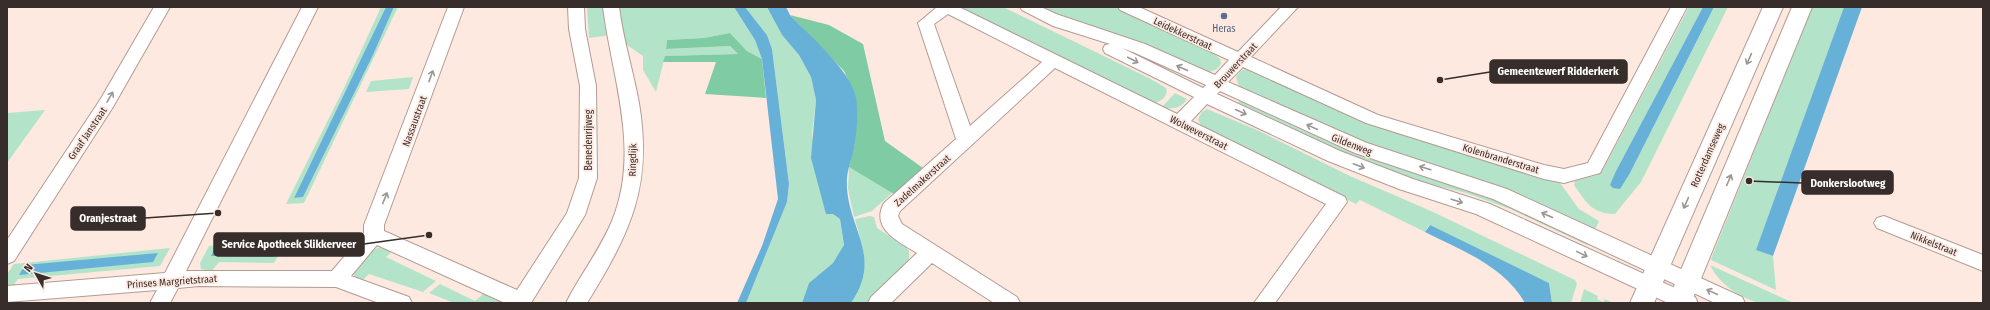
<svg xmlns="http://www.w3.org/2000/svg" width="1990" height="310" font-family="'Fira Sans Condensed',sans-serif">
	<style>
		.green { fill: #b3e4c9 }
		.forest { fill: #7fcba4 }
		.water { fill: #67b1d9 }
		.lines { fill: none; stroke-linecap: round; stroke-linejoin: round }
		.minor-casing { stroke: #b49b93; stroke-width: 2 }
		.major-casing { stroke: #b49b93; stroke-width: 2 }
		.minor { fill: #fff; fill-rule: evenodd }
		.major { fill: #fff; fill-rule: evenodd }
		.oneway { stroke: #9b9694 }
		.service-dot { fill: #5c6f8a; stroke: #fee9e1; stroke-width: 1.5 }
		.labels { text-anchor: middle; stroke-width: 3.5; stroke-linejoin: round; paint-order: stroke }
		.service-label { font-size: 10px; fill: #4e5e75; stroke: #fee9e1 }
		.street-label { font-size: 10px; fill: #372d2a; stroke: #fee9e1 }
		.leader { fill: none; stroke: #372d2a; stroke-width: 1.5 }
		.callout-dot { fill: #372d2a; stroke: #fee9e1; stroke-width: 1.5 }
		.callout { fill: #372d2a; stroke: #372d2a; stroke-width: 1.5 }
		.callout-label { font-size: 11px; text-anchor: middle; font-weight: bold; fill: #fff }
	</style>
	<rect width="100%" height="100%" fill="#fee9e1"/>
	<g class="green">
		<polygon points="381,7 386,7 294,198 303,197 373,55 394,7 398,7 304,203 286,204 344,88"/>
		<polygon points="587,7 606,7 611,35 589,38"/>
		<polygon points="615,7 734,7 755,40 762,59 747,51 730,33 704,38 667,40 666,49 730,46 738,54 665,56 656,92 643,70 643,56 624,43"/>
		<polygon points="745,7 767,7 782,35 799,55 811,77 816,100 812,134 826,213 833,214 840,219 844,246 833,263 809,283 802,303 746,303 787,202 789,184 772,49 767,35"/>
		<path d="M957,7h46l146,71 17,10c3,8 -6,15 -14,15z"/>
		<polygon points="1038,7 1115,7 1211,51 1220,59 1221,64 1217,69 1207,73"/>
		<path d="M1689,7h14l-87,164 14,2 82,-162 2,-4h14l-87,175 -26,32c-23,0 -29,-12 -41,-29l1,-4 22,-6 7,-7z"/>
		<polygon points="1812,7 1844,7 1757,250 1773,256 1776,290 1711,260 1711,259"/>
		<polygon points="1246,69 1263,75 1384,129 1558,180 1579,209 1599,221 1594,232 1459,174 1346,137 1247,93 1239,87 1236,77 1241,71"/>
		<polygon points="413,77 409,89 366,92 371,81"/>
		<path d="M1175,93l12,6c-6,10 -15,10 -26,9z"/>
		<polygon points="1240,100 1318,136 1369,155 1463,183 1591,238 1587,245 1510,209 1466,193 1391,174 1236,105"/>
		<polygon points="1207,109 1257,130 1350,176 1431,211 1575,280 1577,284 1571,303 1552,303 1549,283 1429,225 1425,232 1360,200 1356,204 1205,129 1201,126 1198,119 1202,112"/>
		<polygon points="45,110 7,163 7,113"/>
		<polygon points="849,167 893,192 872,211 854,217 848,189"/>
		<path d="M870,216l4,1 3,11 29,19 3,4v11l-41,41h-17c21,-30 13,-51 4,-84z"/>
		<polygon points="289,238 274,263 219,262 212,271 201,269 200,263 209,246"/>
		<polygon points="382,246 395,249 386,257 436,281 423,292 369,274 361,282 356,280 353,271 367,253"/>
		<polygon points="170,248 160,266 18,279 13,286 7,285 7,274 14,264"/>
		<path d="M1710,265l84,38c-11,0 -25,2 -35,0 -20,-6 -40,-19 -49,-38z"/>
		<polygon points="440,284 475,301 484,293 502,302 454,303 429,293"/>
		<polygon points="1584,289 1598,296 1597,299 1603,302 1605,299 1613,303 1580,303"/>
	</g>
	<g class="forest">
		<polygon points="790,15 829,25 863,44 885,141 923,168 894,194 849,167 855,143 856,97 844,71"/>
		<polygon points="730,33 747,51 762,59 766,98 705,94 716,62 663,62 665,56 738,54 730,46 666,49 667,40 704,38"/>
	</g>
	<g class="water">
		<polygon points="386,7 394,7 373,55 303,197 294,198"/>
		<polygon points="734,7 745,7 767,35 772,49 789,184 787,202 746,303 737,303 762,246 778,199 762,59 755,40"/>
		<path d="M767,7h19l4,8c19,20 60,55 66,82 2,11 1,34 -1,45 -1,12 -7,24 -8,36 -3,48 38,76 4,125h-49l7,-20 24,-20 11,-18 -4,-26 -7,-5h-7l-15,-56 5,-58 -5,-23 -12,-22 -17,-20z"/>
		<polygon points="1703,7 1714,7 1630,173 1620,189 1613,188 1610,185 1616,171"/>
		<polygon points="1844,7 1862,7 1773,256 1756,250"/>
		<path d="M1430,225l119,58 3,20h-27c-22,-38 -63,-52 -100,-71z"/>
		<polygon points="279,241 273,257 211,256 215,248"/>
		<polygon points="158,253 153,262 19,275 25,265"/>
	</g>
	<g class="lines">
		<g class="minor-casing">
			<g id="minor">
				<polygon points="154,7 170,7 113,107 14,261 7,264 7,240 100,100"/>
				<polygon points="302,7 318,7 186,271 332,271 364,233 364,225 448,7 464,7 384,225 384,231 517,290 567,213 579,178 580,86 569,29 568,7 584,7 585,29 596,86 597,178 585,215 531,303 505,303 377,245 351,276 409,297 412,303 379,303 336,287 199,286 178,288 170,303 150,303 157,290 7,302 7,286 165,273"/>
				<path d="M603,7h16c4,32 14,63 20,96 14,84 -9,130 -52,200h-21c14,-28 34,-53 46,-82 29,-71 0,-143 -9,-214z"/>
				<path d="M937,7h22l218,107 17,-17 -89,-44 -2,-4 2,-4 5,-1 -57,-18 -31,-16 -2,-3h21l15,7 89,30 70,31 14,-15 -109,-50 -2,-3h21l99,45 43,-45h17l-47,50 127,58 166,50 20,4 24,-6 83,-156h16l-87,166 -36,10 -20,-4 -178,-56 -123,-56 -15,15 139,61 140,46 235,108 3,6h-30l-222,-104 -138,-46 -135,-62 -3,3 123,57 73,28 77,25 205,93 3,6h-30l-192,-89 -77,-25 -71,-28 -121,-57 -16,17 154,76 2,5 -72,101h-21l72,-99 -271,-136 -155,143 -2,5 4,8 115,73 3,6h-26l-62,-40 -41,40h-23l3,-6 46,-44c-18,-11 -47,-24 -33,-50l72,-64 -38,-116zM948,14l94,48 -72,64 -36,-102zM1122,48l11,4 73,33 -3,3z"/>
				<polygon points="1884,216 1983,255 1983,271 1877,228 1874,223 1877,218"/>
			</g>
		</g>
		<g class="major-casing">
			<g id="major">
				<polygon points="1763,7 1783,7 1654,303 1630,303"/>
				<polygon points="1792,7 1812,7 1691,303 1667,303"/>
			</g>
		</g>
		<use href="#minor" class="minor"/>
		<use href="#major" class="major"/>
	</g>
	<defs><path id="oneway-shaft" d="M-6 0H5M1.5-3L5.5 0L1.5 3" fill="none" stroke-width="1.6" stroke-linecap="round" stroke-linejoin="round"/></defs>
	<g class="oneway">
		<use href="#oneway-shaft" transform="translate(1749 59) rotate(114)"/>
		<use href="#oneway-shaft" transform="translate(1133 60) rotate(27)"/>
		<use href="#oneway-shaft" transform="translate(1182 68) rotate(-156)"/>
		<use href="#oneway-shaft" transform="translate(431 76) rotate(-70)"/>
		<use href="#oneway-shaft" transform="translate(110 97) rotate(-60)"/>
		<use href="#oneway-shaft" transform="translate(1241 112) rotate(25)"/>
		<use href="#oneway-shaft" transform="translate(1312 127) rotate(-155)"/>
		<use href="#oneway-shaft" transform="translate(1359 166) rotate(21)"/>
		<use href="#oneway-shaft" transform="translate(1425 168) rotate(-163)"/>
		<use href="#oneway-shaft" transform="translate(1729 180) rotate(-67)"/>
		<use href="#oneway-shaft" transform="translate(385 198) rotate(-68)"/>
		<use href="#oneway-shaft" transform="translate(1457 201) rotate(18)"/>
		<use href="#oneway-shaft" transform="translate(1686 203) rotate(114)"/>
		<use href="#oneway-shaft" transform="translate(1547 215) rotate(-156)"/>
		<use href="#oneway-shaft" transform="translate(1582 254) rotate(26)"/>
		<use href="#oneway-shaft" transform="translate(1712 292) rotate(-155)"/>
	</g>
	<circle class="service-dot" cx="1224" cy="16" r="4"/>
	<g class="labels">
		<g class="service-label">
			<text x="1224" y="32">Heras</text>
		</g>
		<g class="street-label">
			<text transform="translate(1183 33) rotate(25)" y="4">Leidekkerstraat</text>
			<text transform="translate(1235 65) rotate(-47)" y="4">Brouwerstraat</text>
			<text transform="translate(414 121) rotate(-70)" y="4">Nassaustraat</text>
			<text transform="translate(1199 132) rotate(27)" y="4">Wolweverstraat</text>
			<text transform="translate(87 133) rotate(-56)" y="4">Graaf Janstraat</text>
			<text transform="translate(588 140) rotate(-90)" y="4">Benedenrijweg</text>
			<text transform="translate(1352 144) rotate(21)" y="4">Gildenweg</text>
			<text transform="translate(1707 155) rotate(-66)" y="4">Rotterdamseweg</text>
			<text transform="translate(1501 158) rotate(17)" y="4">Kolenbranderstraat</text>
			<text transform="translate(632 160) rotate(-89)" y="4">Ringdijk</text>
			<text transform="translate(922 180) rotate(-42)" y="4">Zadelmakerstraat</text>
			<text transform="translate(1934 243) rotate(22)" y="4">Nikkelstraat</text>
			<text transform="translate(172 281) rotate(-4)" y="4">Prinses Margrietstraat</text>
		</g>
	</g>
	<path class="leader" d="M1440 80L1490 72M1749 181L1802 183M218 213L145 218M429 235L364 244"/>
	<g class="callout-dot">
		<circle cx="1440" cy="80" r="4"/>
		<circle cx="1749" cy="181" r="4"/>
		<circle cx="218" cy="213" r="4"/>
		<circle cx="429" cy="235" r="4"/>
	</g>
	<g class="callout">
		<rect x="1490" y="60" width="137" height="23" rx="4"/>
		<rect x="1802" y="171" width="91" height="23" rx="4"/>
		<rect x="71" y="207" width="74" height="23" rx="4"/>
		<rect x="214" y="233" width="150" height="23" rx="4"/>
	</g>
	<g class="callout-label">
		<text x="1558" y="75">Gemeentewerf Ridderkerk</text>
		<text x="1848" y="187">Donkerslootweg</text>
		<text x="108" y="222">Oranjestraat</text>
		<text x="289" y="248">Service Apotheek Slikkerveer</text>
	</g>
	<rect width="1990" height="310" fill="none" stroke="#372d2a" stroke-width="16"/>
	<g transform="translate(36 274) rotate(309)" stroke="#fee9e1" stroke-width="3" paint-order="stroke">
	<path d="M0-3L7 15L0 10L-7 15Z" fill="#372d2a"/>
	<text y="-6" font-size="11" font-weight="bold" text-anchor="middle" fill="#372d2a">N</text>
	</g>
</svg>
